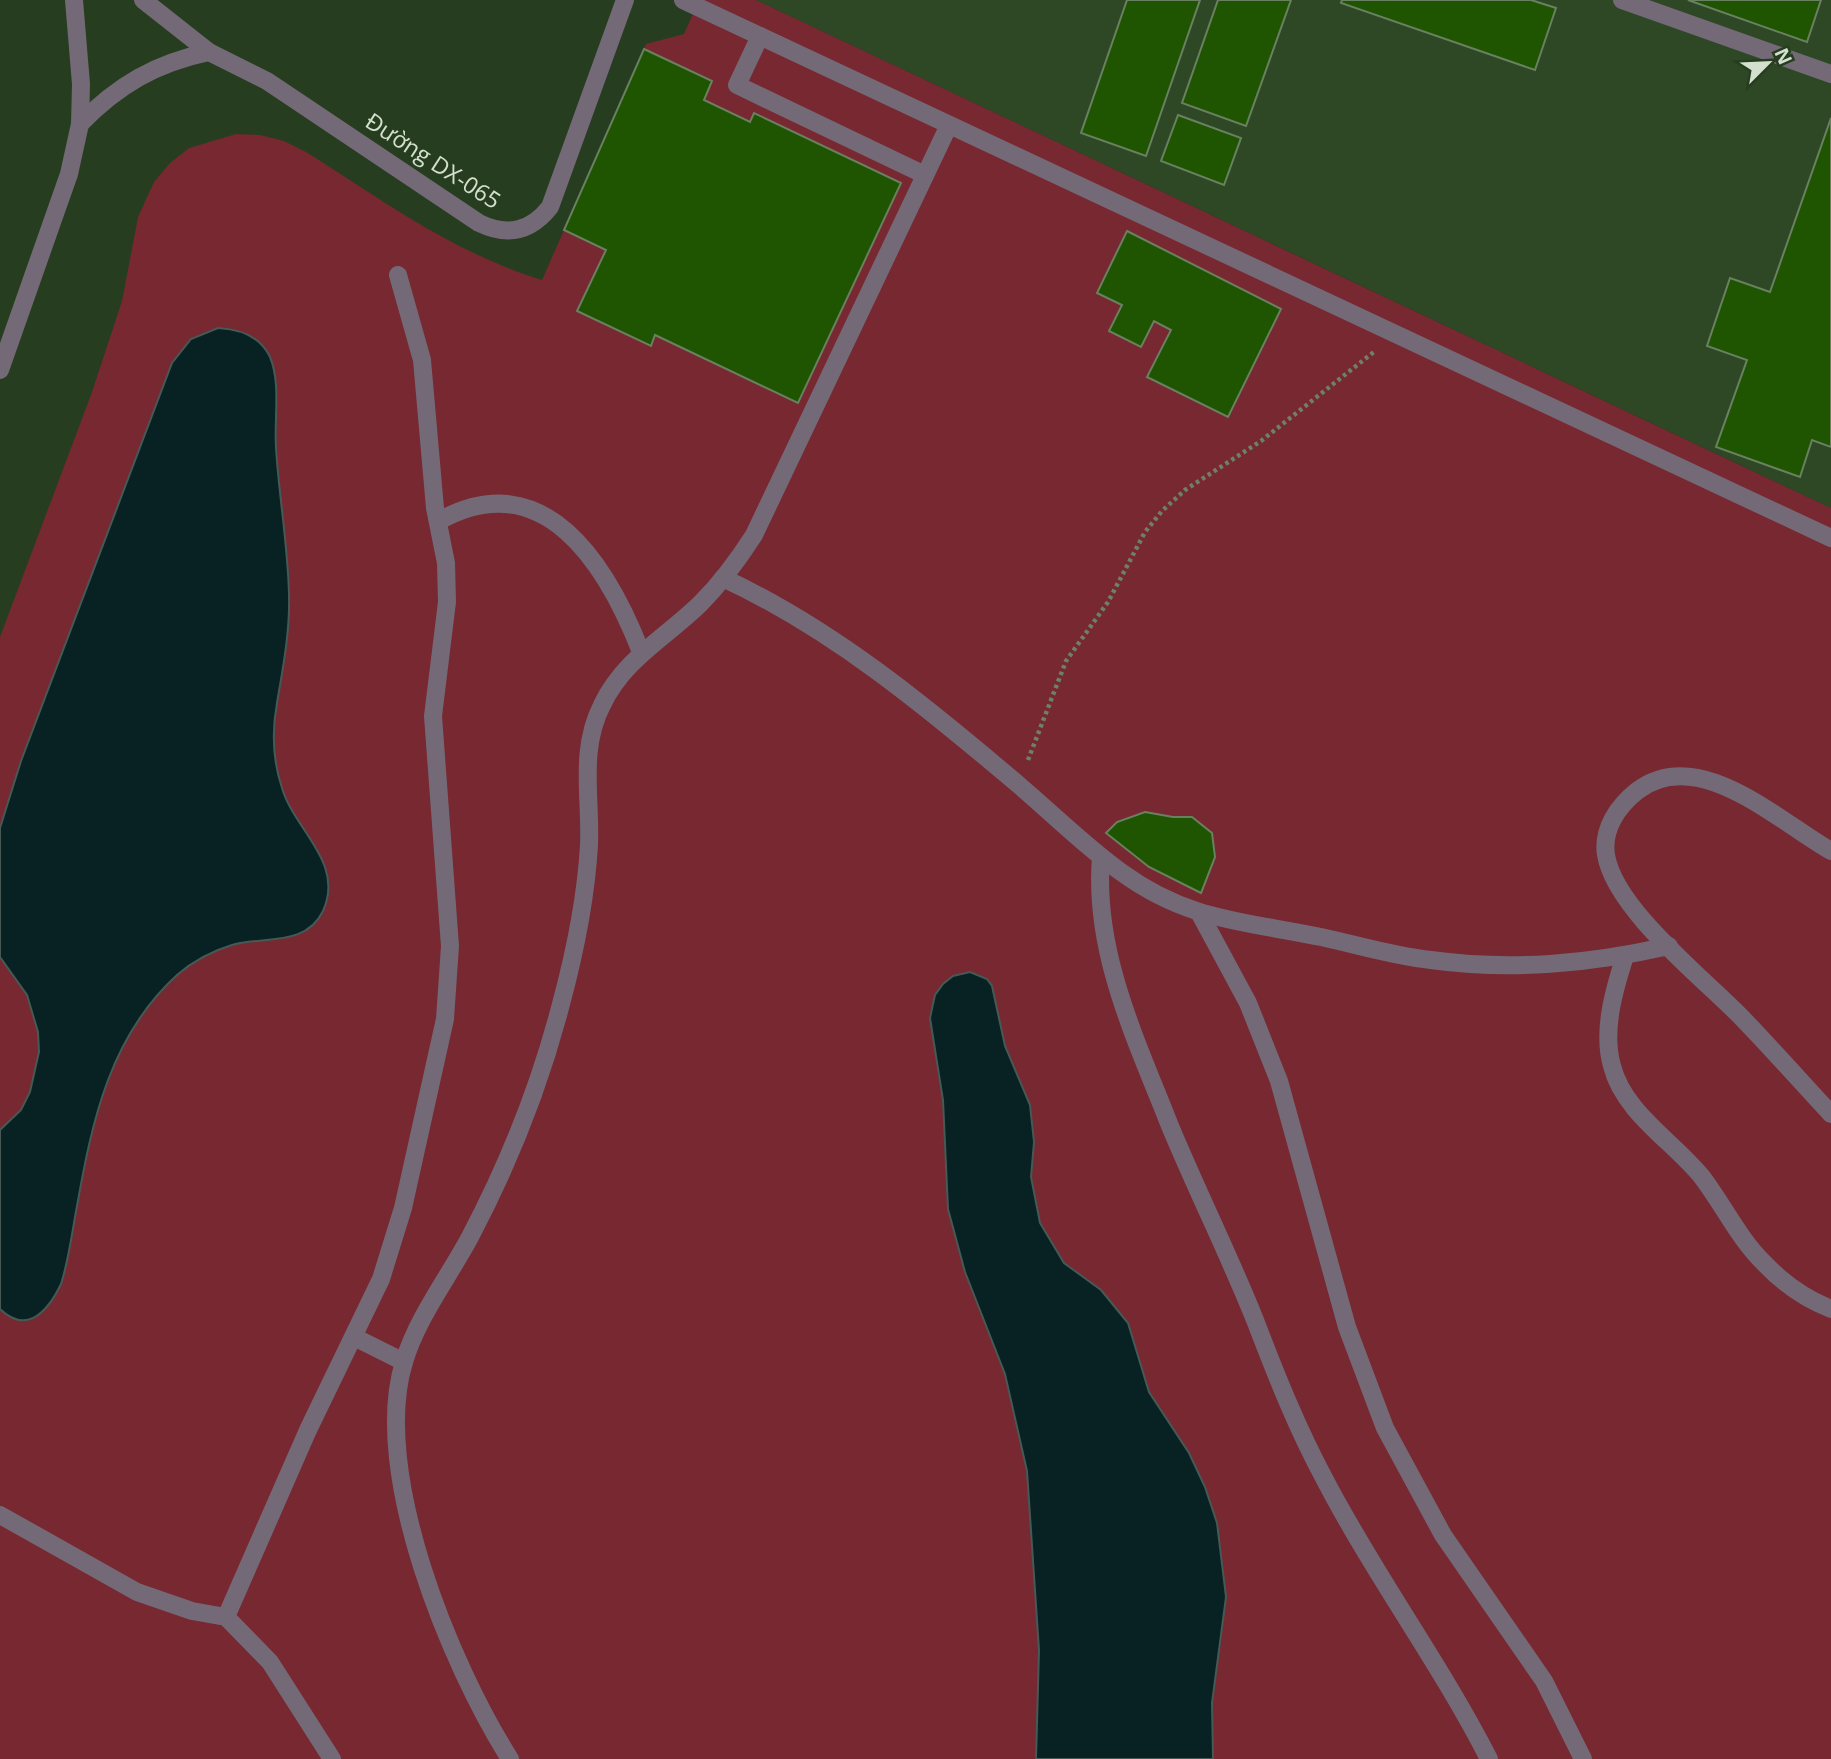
<svg xmlns="http://www.w3.org/2000/svg" width="1831" height="1759" font-family="'Open Sans',sans-serif">
	<style>
		.built { fill: #2e4825 }
		.green { fill: #772830 }
		.water { fill: #082122; stroke: #455a56; stroke-width: 2 }
		.building { fill: #1f5400; stroke: #698161; stroke-width: 2 }
		.lines { fill: none; stroke-linecap: round; stroke-linejoin: round }
		.path { stroke: #6e8068; stroke-width: 4.5; stroke-dasharray: 3.5 3.5; stroke-linecap: butt }
		.service { stroke: #746977; stroke-width: 18 }
		.minor { stroke: #746977; stroke-width: 18 }
		.tertiary { stroke: #746977; stroke-width: 18 }
		.labels { text-anchor: middle; stroke-width: 6; stroke-linejoin: round; paint-order: stroke }
		.street-label { font-size: 23px; fill: #d3e0ce; stroke: #273d20 }
	</style>
	<rect width="100%" height="100%" fill="#273d20"/>
	<polygon class="built" points="756,0 1831,0 1831,508 1307,260"/>
	<path class="green" d="M699,0h57l1075,508v1251h-1831v-1122l92,-245 30,-91 16,-84 16,-35 16,-19 19,-15 47,-14 24,1 24,6 22,11c80,50 144,99 236,128l104,-236 38,-10z"/>
	<g class="water">
		<path d="M218,328c21,1 42,8 52,29 11,26 4,62 6,91 3,49 12,98 13,147 1,37 -6,72 -12,108 -5,27 -4,58 5,85 12,42 63,74 41,123 -17,36 -60,25 -91,34 -20,6 -40,17 -55,30 -67,61 -85,146 -100,231 -5,26 -8,53 -16,78 -12,25 -33,52 -61,25v-179l21,-20 9,-18 9,-40 -1,-20 -11,-37 -27,-38v-129l21,-67 151,-398 19,-24z"/>
		<polygon points="970,972 987,979 992,986 1005,1046 1030,1105 1034,1142 1031,1177 1040,1223 1064,1263 1101,1290 1128,1323 1149,1392 1189,1453 1205,1487 1217,1523 1226,1597 1212,1703 1213,1759 1036,1759 1039,1650 1027,1471 1005,1374 965,1272 948,1209 943,1100 930,1018 935,995 943,984 953,976"/>
	</g>
	<g class="building">
		<polygon points="1127,0 1200,0 1146,156 1081,133"/>
		<polygon points="1218,0 1291,0 1246,126 1182,103"/>
		<polygon points="1342,0 1531,0 1556,8 1535,70 1341,3"/>
		<polygon points="1688,0 1821,0 1807,42"/>
		<polygon points="644,49 712,81 704,100 750,122 754,113 901,183 798,403 655,335 651,346 577,311 606,250 564,230"/>
		<polygon points="1178,115 1241,138 1224,185 1161,161"/>
		<polygon points="1831,118 1831,447 1812,440 1800,477 1716,447 1747,360 1707,346 1730,278 1770,292"/>
		<polygon points="1127,231 1281,309 1228,417 1147,377 1171,330 1154,321 1141,347 1109,331 1122,305 1097,293"/>
		<polygon points="1145,812 1173,817 1192,817 1212,833 1215,857 1201,893 1149,867 1106,833 1117,822"/>
	</g>
	<g class="lines">
		<polyline class="path" points="1028,760 1066,661 1108,602 1145,532 1162,511 1185,490 1261,441 1375,351"/>
		<g class="service">
			<polyline points="683,0 1831,538"/>
			<polyline points="1622,0 1831,74"/>
			<polyline points="760,36 737,85 925,175"/>
			<path d="M439,521c105,-59 168,44 202,131"/>
			<path d="M723,578c110,51 205,130 297,208 34,29 65,60 101,86 67,49 123,49 200,65 37,8 72,19 110,23 81,11 158,4 238,-14"/>
			<path d="M1831,851c-53,-30 -133,-107 -194,-60 -19,15 -35,38 -31,64 9,55 100,125 138,165 30,31 58,63 87,94"/>
			<path d="M1101,857c-8,95 35,182 69,269 27,65 59,129 85,194 21,55 42,108 70,160 50,96 115,183 164,279"/>
			<polyline points="1200,914 1248,1003 1279,1081 1347,1327 1385,1428 1443,1535 1544,1681 1583,1759"/>
			<path d="M1625,956c-11,34 -23,75 -13,110 12,47 61,75 90,111 22,29 37,62 63,87 19,20 41,35 66,45"/>
			<polyline points="354,1337 404,1362"/>
			<polyline points="0,1515 137,1592 192,1611 226,1617 270,1662 332,1759"/>
			<polyline points="226,1617 308,1430 381,1279 403,1208 445,1019 450,946 433,716 447,602 446,563 435,508 422,360 398,275"/>
			<path d="M510,1759c-59,-93 -140,-287 -106,-397 13,-44 44,-84 66,-125 39,-74 70,-152 91,-233 14,-52 25,-106 28,-159 2,-49 -10,-95 13,-140 22,-46 63,-67 98,-101 21,-21 38,-44 54,-69l195,-410"/>
		</g>
		<g class="minor">
			<path d="M143,0l66,52 58,29 212,142c29,14 52,8 71,-16l75,-207"/>
			<path d="M80,124c38,-39 76,-61 129,-72"/>
		</g>
		<polyline class="tertiary" points="0,370 69,174 80,124 81,84 74,0"/>
	</g>
	<g class="labels">
		<g class="street-label">
			<text transform="translate(433 161) rotate(33)" y="8">Đường DX-065</text>
		</g>
	</g>
	<g transform="translate(1768 63) rotate(66)" stroke="#273d20" stroke-width="5" paint-order="stroke">
	<path d="M0-5L12 26L0 18L-12 26Z" fill="#d3e0ce"/>
	<text y="-10" font-size="19" font-weight="bold" text-anchor="middle" fill="#d3e0ce">N</text>
	</g>
</svg>
